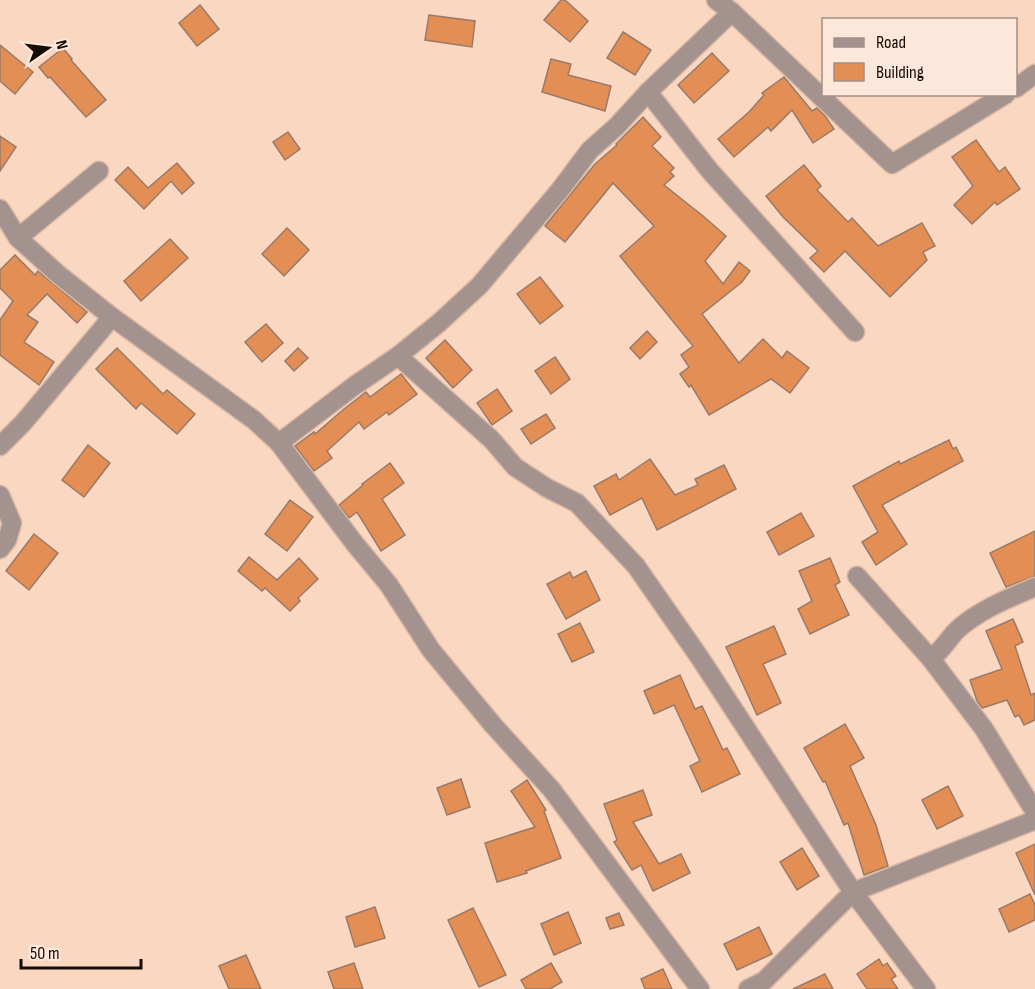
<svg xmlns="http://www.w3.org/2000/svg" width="1035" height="989" font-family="'Sofia Sans Condensed',sans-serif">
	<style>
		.building { fill: #e38e54; stroke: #9a7a67; stroke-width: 1.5 }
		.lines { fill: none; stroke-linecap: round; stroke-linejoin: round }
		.street-casing { stroke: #d6b6a3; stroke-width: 21 }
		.street { stroke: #a4928f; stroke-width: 18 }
	</style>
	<rect width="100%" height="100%" fill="#fad7c1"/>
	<g class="building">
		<polygon points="561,0 565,0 588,21 570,42 544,20"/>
		<polygon points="200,5 219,29 197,46 179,23"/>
		<polygon points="429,15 475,21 472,47 425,40"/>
		<polygon points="623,32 651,50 635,75 607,58"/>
		<polygon points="0,45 33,72 15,94 0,81"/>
		<polygon points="63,48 72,59 71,60 106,100 86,117 50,77 48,78 39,67"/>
		<polygon points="712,53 729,71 694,103 678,85"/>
		<polygon points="551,59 571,64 568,75 611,86 605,111 542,92"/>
		<polygon points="784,77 812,111 817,108 825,116 834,129 813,143 792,110 771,131 768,127 734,157 718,139 749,112 764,95 762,93"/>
		<polygon points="643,117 661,137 652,146 674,168 670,172 674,176 664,185 703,216 726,236 705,261 723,284 739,262 750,271 742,282 702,314 739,363 763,339 782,358 787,351 809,368 790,393 771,379 709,415 691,385 689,387 680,374 689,367 681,355 693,346 620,256 654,226 613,183 565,242 545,226 595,164 617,145 616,144"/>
		<polygon points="288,132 300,149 285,160 273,142"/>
		<polygon points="0,136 16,147 0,171"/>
		<polygon points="976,140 999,172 1005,167 1020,189 997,205 995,202 972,224 954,205 973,186 952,157"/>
		<polygon points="177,163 194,183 182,194 171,181 144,209 115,180 128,167 148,188"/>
		<polygon points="804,165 821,186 817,190 848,222 852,218 878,246 922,223 935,246 923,252 927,260 890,297 845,251 824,272 810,258 818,251 783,217 766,196"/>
		<polygon points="287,228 309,250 284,276 262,254"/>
		<polygon points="170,239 188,258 141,301 124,281"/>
		<polygon points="15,255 35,275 38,271 87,312 77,323 47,294 27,315 38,322 24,342 54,362 39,385 0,355 0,320 13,301 0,288 0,270"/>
		<polygon points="540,277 563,306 540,324 517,294"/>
		<polygon points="266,324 283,343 262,362 245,342"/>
		<polygon points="647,331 657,342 640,359 630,348"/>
		<polygon points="445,340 472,370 453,388 426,358"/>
		<polygon points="117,348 163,394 167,390 195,414 177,434 141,403 136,409 96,369"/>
		<polygon points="298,348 308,358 294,371 285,361"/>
		<polygon points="555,357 570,379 551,394 535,371"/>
		<polygon points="401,374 417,394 389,415 387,412 364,429 359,422 327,451 332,458 314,471 295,446 314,432 315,434 344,409 366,392 370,397"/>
		<polygon points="497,389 512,411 492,425 477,403"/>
		<polygon points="546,414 555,428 531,444 521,429"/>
		<polygon points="949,440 953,449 956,447 963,461 882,505 907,544 876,565 862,542 878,532 853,486 899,461 900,464"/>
		<polygon points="88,445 110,463 84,497 62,480"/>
		<polygon points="650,459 675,495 698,485 695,479 724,465 736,489 657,530 642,498 610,515 594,486 616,474 619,480"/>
		<polygon points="390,463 404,483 382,499 405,535 381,551 357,512 349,518 339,505 363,485 362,484"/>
		<polygon points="290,500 313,517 287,551 265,534"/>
		<polygon points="801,513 814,536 779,555 767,532"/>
		<polygon points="1035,531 1035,576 1006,587 990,553"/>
		<polygon points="34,534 58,553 29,590 6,571"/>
		<polygon points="249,557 277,580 299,558 318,579 298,598 300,601 290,611 265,588 262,591 238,571"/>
		<polygon points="830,558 840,582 835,585 849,615 810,634 798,609 812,601 799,571"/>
		<polygon points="586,571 600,600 566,619 547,584 570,572 573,578"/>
		<polygon points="1013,619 1023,642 1015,646 1031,695 1035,693 1035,720 1024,725 1019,715 1015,717 1007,700 982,708 977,701 970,680 1002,669 986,631"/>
		<polygon points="580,623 594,652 572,662 558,634"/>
		<polygon points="774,626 786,654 763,664 781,703 757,715 726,647"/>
		<polygon points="680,675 695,709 702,706 723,750 727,748 740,774 702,792 690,766 700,761 674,705 654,714 644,691"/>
		<polygon points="845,724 864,758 850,766 876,825 888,866 864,875 848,823 844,825 825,781 823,782 804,748"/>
		<polygon points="461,779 470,807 447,815 437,788"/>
		<polygon points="527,780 546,810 544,811 561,858 526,871 527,873 497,882 485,843 535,827 511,791"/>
		<polygon points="948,786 963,816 937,829 922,800"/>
		<polygon points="643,790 652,815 633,822 659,864 681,854 690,873 653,891 641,865 632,870 614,842 617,840 604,804"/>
		<polygon points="1035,844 1035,895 1016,853"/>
		<polygon points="802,848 819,876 797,890 780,862"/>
		<polygon points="1030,894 1035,905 1035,920 1009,932 999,909"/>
		<polygon points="375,907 385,938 355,947 346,917"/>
		<polygon points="473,908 506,975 479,987 448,920"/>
		<polygon points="568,912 581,943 554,955 541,924"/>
		<polygon points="619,913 624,925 610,929 606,918"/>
		<polygon points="759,927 772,954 737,970 724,944"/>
		<polygon points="246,955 261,989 229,989 219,966"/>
		<polygon points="879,959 883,966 887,963 896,976 891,979 898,989 867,989 857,974"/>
		<polygon points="354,963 363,989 334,989 328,972"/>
		<polygon points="551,963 562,982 550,989 526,989 521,980"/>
		<polygon points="663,969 672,989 645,989 641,979"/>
		<polygon points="825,974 833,989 793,989"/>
	</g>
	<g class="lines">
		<g class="street-casing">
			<g id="street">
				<polyline points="716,0 732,12 892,164 1006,94"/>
				<polyline points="1016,88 1035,74"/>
				<polyline points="648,92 710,171 855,332"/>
				<polyline points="0,209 18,238 59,275 112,317 254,420 279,443 355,544 389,585 431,650 493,725 552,790 700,989"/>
				<polyline points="18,238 99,171"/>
				<polyline points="398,356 492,440 515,467 547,488 577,503 636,566 700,658 853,892 926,989"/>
				<polyline points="279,443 354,386 398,356 440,322 480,285 560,190 590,150 617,126 648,92 732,12"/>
				<polyline points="0,446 23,423 112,317"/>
				<polyline points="0,495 12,523 7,540 0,549"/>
				<polyline points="857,576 931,659 984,729 1035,812"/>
				<path d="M931,659c10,-8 16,-18 25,-28 21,-20 53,-33 79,-44"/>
				<polyline points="748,989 764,981 853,892 1035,820"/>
			</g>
		</g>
		<use href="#street" class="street"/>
	</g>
	<rect x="822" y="18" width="195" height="78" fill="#fde7da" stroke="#a18f85" stroke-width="1.5"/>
	<rect x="834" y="38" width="30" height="9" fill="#a4928f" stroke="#a18f85" stroke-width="1.5"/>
	<text x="876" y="48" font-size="18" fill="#170b05">Road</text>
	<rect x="834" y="63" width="30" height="18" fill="#e38e54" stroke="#a18f85" stroke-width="1.5"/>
	<text x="876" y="78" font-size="18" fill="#170b05">Building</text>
	<g transform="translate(48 48) rotate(76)" stroke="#fde7da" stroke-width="4.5" paint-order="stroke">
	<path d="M0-4.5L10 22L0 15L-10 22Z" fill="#170b05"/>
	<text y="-9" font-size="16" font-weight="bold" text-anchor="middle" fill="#170b05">N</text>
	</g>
	<path d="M21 959v9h120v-9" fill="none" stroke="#170b05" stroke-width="3"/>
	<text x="30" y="959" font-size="18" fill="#170b05" stroke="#fde7da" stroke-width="4.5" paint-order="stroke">50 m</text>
</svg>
